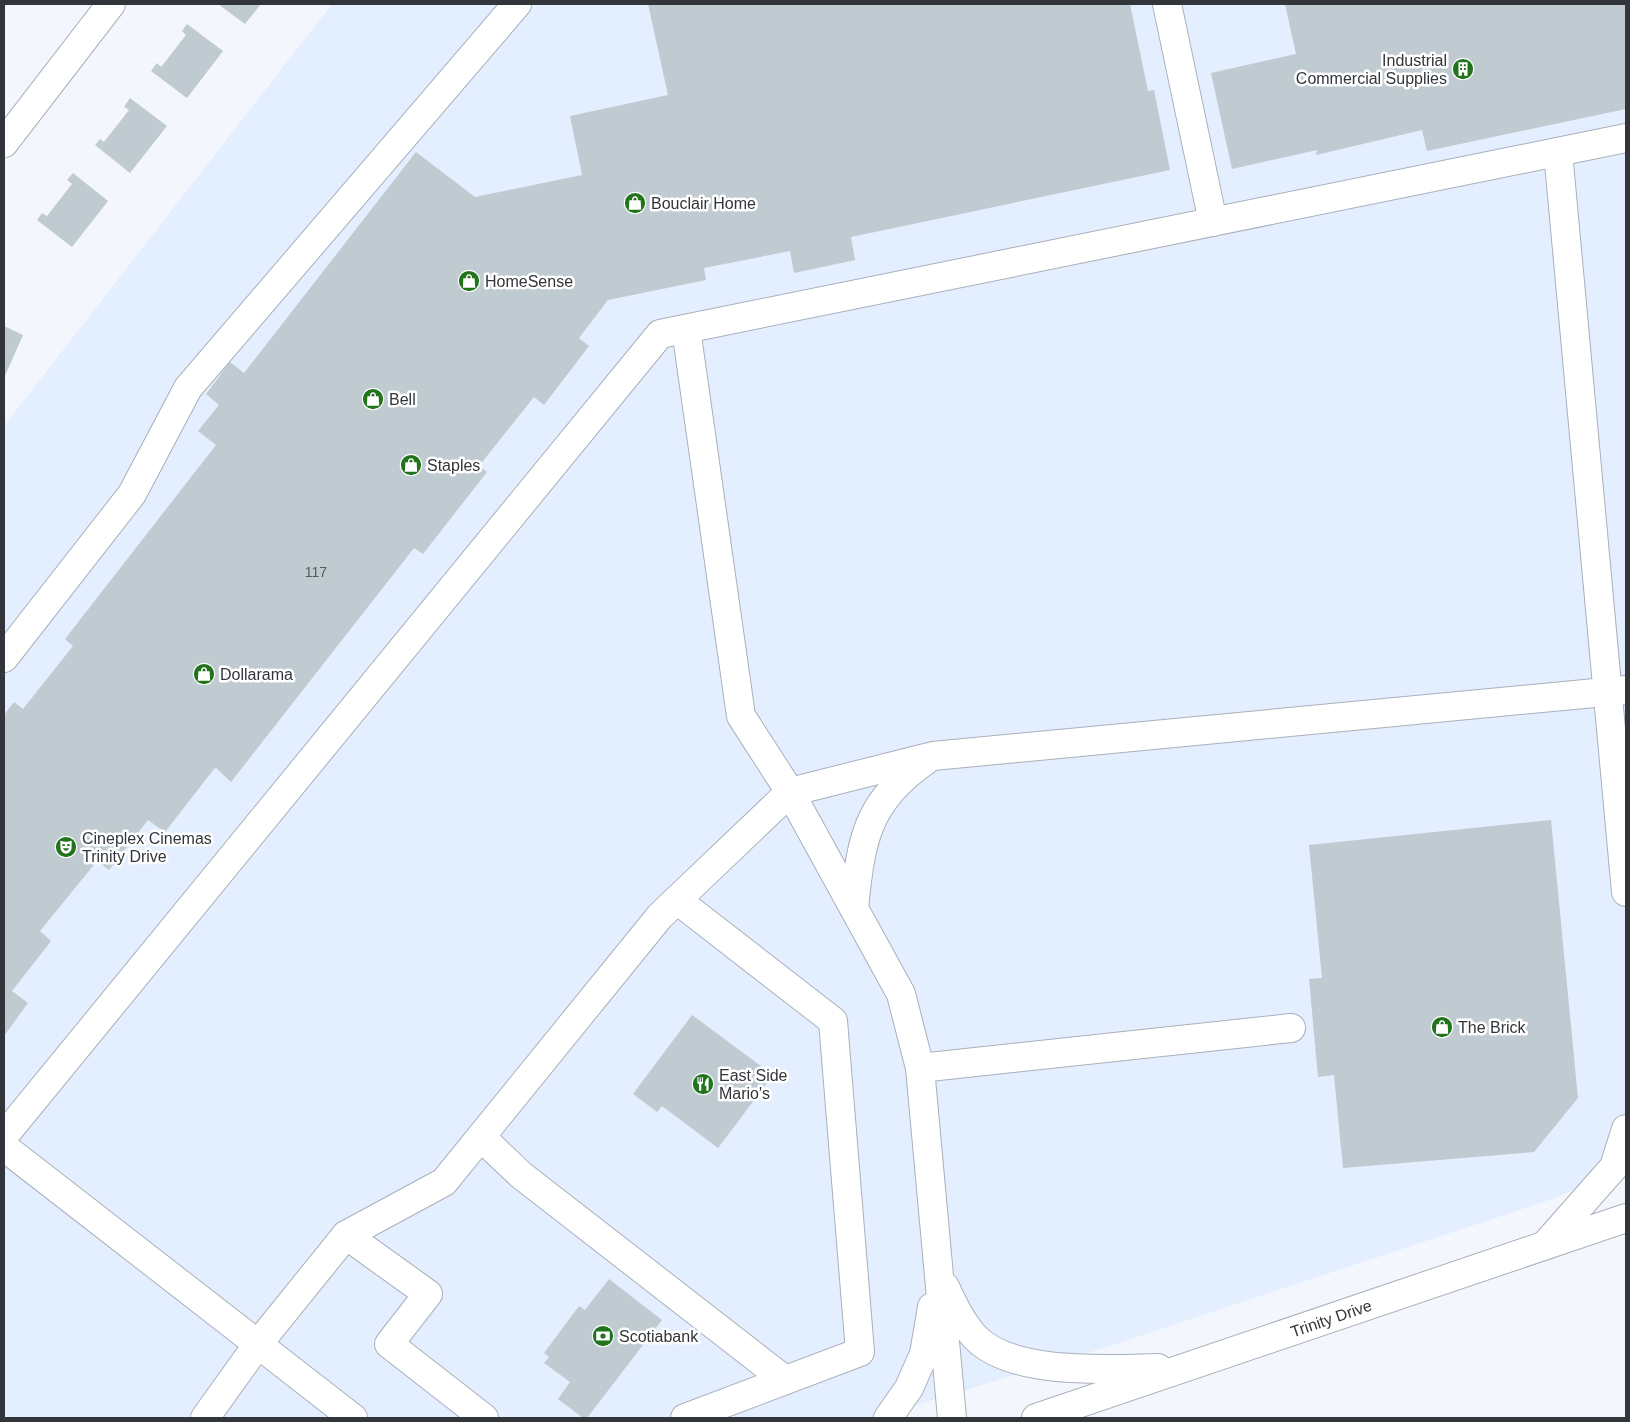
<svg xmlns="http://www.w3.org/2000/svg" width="1630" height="1422" font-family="Helvetica,sans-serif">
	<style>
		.built { fill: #e3eeff }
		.building { fill: #bfcad1 }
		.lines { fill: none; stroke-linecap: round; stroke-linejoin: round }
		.minor-casing { stroke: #a9b0ba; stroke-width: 30 }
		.minor { stroke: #fff; stroke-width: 28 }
		.labels { text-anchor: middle; stroke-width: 5; stroke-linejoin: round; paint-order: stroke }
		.number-label { font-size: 14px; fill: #555a5f }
		.poi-label { font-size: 16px; fill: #323539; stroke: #fff; text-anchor: start }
		.street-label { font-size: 16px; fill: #323539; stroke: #fff }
	</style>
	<rect width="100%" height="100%" fill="#f3f7fd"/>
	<polygon class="built" points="332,4 1626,4 1626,1168 1552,1199 1107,1347 874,1418 4,1418 4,426"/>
	<g class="building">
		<polygon points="218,4 261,4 245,24"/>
		<polygon points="648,4 1130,4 1148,91 1154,90 1170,170 851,237 855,260 794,273 790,251 704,268 706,280 608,300 579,338 589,346 544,405 534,397 479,466 487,472 423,554 414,548 231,782 216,768 214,769 165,832 148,820 109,870 97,861 40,931 51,941 12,991 28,1003 4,1036 4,715 14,702 23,709 73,646 65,639 216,445 198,431 219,405 206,394 230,362 244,373 416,152 475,197 582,175 570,116 668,95"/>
		<polygon points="1285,4 1626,4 1626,109 1427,151 1422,130 1316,155 1317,150 1232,169 1211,73 1296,54"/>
		<polygon points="187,24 223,51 187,98 151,71 157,63 161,67 186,35 182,31"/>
		<polygon points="130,98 167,126 130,173 95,145 100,139 104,142 129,110 124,107"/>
		<polygon points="73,173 108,201 72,247 37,220 42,213 47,216 72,184 67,180"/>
		<polygon points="4,326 23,335 4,378"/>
		<polygon points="1551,820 1578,1098 1534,1152 1343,1168 1334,1075 1318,1077 1309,979 1322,978 1309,845"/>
		<polygon points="692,1015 773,1075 718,1148 662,1106 657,1112 633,1094"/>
		<polygon points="609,1279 662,1320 587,1418 583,1418 558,1399 570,1382 544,1363 549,1357 544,1353 579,1306 585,1310"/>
	</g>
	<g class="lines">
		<g class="minor-casing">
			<g id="minor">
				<polyline points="1167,4 1213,222"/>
				<polyline points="4,143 111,4"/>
				<polyline points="1558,152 1626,892"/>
				<polyline points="686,329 741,716 790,792 901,994 920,1068 952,1418"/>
				<polyline points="4,658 132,494 188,388 517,4"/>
				<polyline points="677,900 833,1021 860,1352 685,1418"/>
				<path d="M854,908c7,-67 12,-106 71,-147"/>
				<polyline points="920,1068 1291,1028"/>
				<polyline points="4,1136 660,334 1626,138"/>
				<polyline points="481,1137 521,1175 785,1380"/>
				<polyline points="4,1147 353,1418"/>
				<polyline points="346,1235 428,1294 389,1344 484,1418"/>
				<polyline points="1546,1244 1614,1167 1626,1129"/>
				<path d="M945,1287c8,17 16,34 29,49 36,40 134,33 184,32"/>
				<polyline points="205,1418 258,1344 346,1235 444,1182 660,916 790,792 933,756 1626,690"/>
				<polyline points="888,1418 909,1388 924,1354 932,1307"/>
				<polyline points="1036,1418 1626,1218"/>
			</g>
		</g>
		<use href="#minor" class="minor"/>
	</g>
	<defs>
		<g id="building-disc" transform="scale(1.125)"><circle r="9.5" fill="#21731c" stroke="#fff"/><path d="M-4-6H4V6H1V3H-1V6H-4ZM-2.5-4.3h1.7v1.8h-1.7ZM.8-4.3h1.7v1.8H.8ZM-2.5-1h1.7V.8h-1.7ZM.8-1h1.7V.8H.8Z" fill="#fff"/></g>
		<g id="shop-disc" transform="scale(1.125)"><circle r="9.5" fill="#21731c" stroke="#fff"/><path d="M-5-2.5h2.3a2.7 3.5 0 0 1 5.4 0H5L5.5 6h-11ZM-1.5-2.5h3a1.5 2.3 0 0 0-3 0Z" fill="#fff"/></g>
		<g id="theatre-disc" transform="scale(1.125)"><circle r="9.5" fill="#21731c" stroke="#fff"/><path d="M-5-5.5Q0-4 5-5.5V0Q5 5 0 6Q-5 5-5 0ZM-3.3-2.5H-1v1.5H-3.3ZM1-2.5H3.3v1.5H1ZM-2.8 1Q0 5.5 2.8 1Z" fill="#fff"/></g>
		<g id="restaurant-disc" transform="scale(1.125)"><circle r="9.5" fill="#21731c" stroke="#fff"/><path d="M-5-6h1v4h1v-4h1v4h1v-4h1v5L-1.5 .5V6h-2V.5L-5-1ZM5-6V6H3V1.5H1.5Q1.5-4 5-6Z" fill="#fff"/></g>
		<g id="bank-disc" transform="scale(1.125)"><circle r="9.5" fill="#21731c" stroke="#fff"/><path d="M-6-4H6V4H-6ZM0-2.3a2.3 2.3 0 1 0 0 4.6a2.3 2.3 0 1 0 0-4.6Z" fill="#fff"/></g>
	</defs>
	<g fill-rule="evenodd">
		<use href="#building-disc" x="1463" y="69"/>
		<use href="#shop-disc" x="635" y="203"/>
		<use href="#shop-disc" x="469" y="281"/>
		<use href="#shop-disc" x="373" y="399"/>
		<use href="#shop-disc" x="411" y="465"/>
		<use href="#shop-disc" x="204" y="674"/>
		<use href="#theatre-disc" x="66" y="847"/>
		<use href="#shop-disc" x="1442" y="1027"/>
		<use href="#restaurant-disc" x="703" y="1084"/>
		<use href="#bank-disc" x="603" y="1336"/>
	</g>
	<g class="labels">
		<g class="number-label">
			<text x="316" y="577">117</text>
		</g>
		<g class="poi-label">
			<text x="1447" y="66" text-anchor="end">Industrial<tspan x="1447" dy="18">Commercial Supplies</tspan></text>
			<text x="651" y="209">Bouclair Home</text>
			<text x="485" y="287">HomeSense</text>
			<text x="389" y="405">Bell</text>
			<text x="427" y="471">Staples</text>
			<text x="220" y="680">Dollarama</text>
			<text x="82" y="844">Cineplex Cinemas<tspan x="82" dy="18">Trinity Drive</tspan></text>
			<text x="1458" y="1033">The Brick</text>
			<text x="719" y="1081">East Side<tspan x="719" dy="18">Mario's</tspan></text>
			<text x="619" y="1342">Scotiabank</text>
		</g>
		<g class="street-label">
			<text transform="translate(1331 1318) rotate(-19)" y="6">Trinity Drive</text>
		</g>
	</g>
	<rect width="1630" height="1422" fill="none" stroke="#323539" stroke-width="10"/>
</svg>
